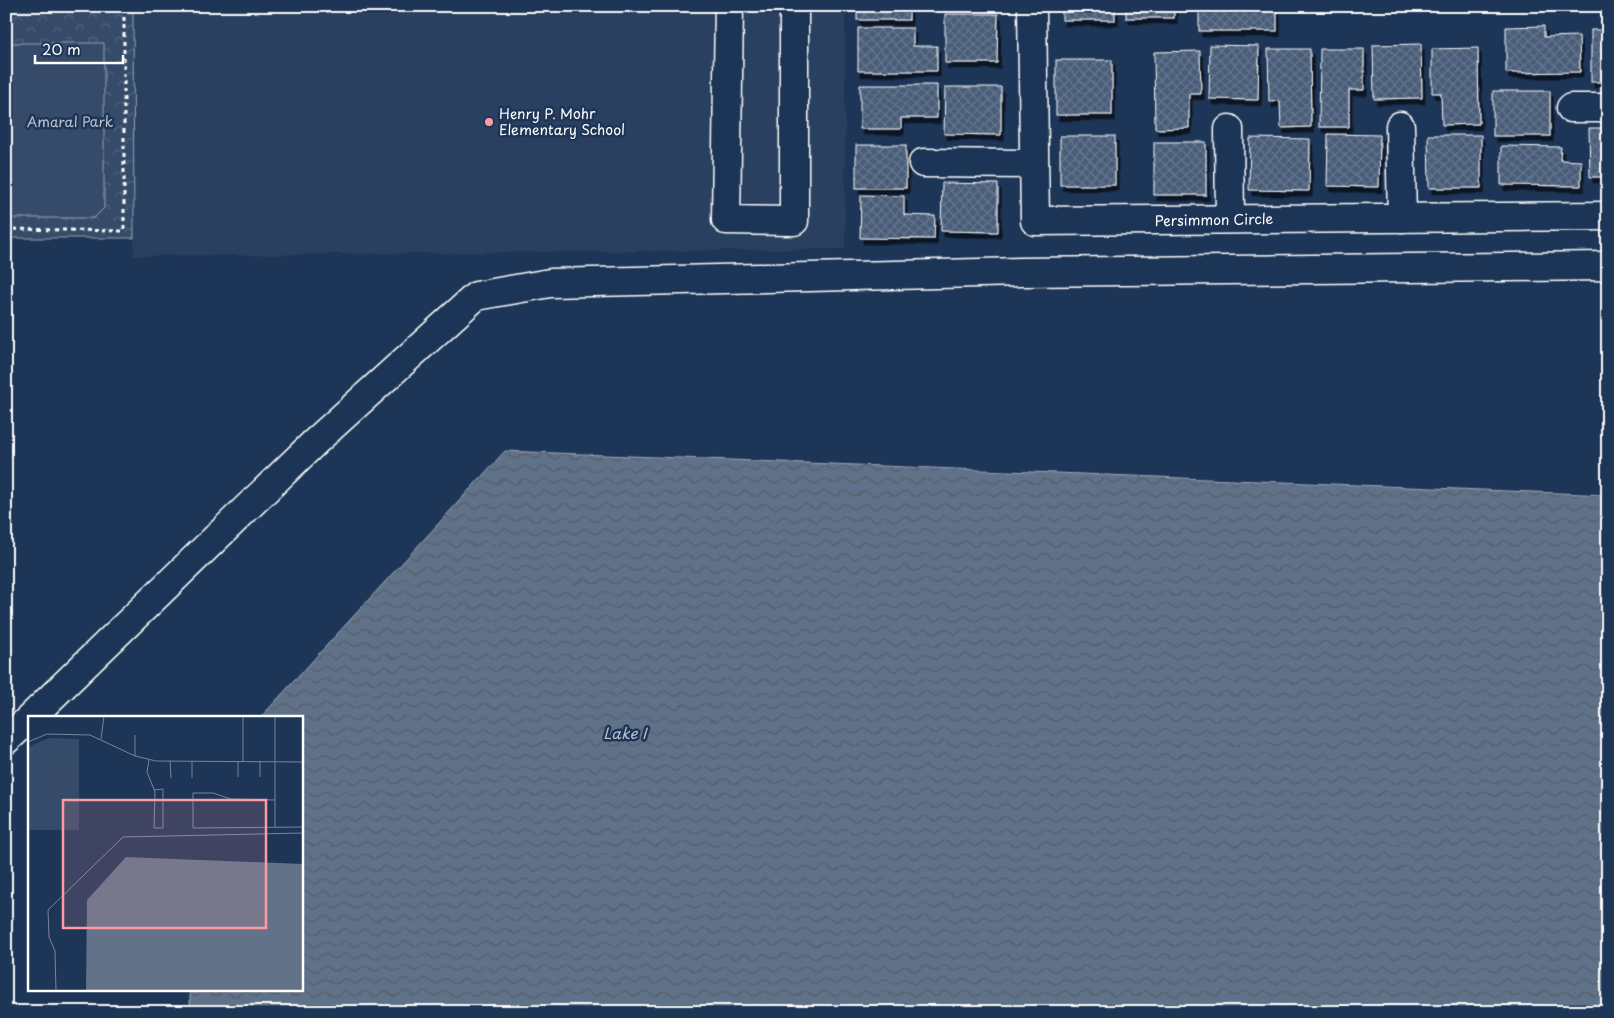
<svg xmlns="http://www.w3.org/2000/svg" width="1614" height="1018" font-family="'Playpen Sans',sans-serif">
	<style>
		.built { fill: #2a4161 }
		.park { fill: url(#park-crowns); stroke: #9aa5b4 }
		.pitch { fill: #364b69; stroke: #9aa5b4 }
		.water { fill: url(#water-waves); stroke: #a0aab8 }
		.building { fill: url(#building-cross-hatch); stroke: #fff; filter: url(#shadow) }
		.lines { fill: none; stroke-linecap: round; stroke-linejoin: round }
		.minor-casing { stroke: #fff; stroke-width: 31 }
		.path { stroke: #fff; stroke-width: 3; stroke-dasharray: 4 4; stroke-linecap: butt }
		.minor { stroke: #1d3557; stroke-width: 28 }
		.poi-dot { fill: #ff9aa2; stroke: #1d3557; stroke-width: 2 }
		.labels { text-anchor: middle; stroke-width: 5; stroke-linejoin: round; paint-order: stroke }
		.poi-label { font-size: 14px; fill: #fff; stroke: #1d3557; text-anchor: start }
		.park-label { font-size: 14px; fill: #b9c0ca; stroke: #1d3557 }
		.street-label { font-size: 14px; fill: #fff; stroke: #1d3557 }
		.water-label { font-size: 15px; font-style: italic; fill: #b8c0ca; stroke: #1d3557 }
		.inset-road { fill: none; stroke: #77869a; stroke-width: 1 }
		.view { fill: #ff9aa2; fill-opacity: 0.15; stroke: #ff9aa2; stroke-width: 2.5 }
		.inset-edge { fill: none; stroke: #fff; stroke-width: 2.5 }
	</style>
	<defs>
		<pattern id="park-crowns" width="20" height="18" patternUnits="userSpaceOnUse" patternTransform="scale(1.25)"><rect width="20" height="18" fill="#364b69"/><path d="M2 6a3 3 0 1 1 6 0M12 15a3 3 0 1 1 6 0" fill="none" stroke="#546680"/></pattern>
		<pattern id="water-waves" width="16" height="10" patternUnits="userSpaceOnUse" patternTransform="scale(1.25)"><rect width="16" height="10" fill="#617289"/><path d="M0 5q4-4 8 0t8 0" fill="none" stroke="#555d67"/></pattern>
		<pattern id="building-cross-hatch" width="8" height="8" patternUnits="userSpaceOnUse" patternTransform="scale(1.25)"><rect width="8" height="8" fill="#4a5d79"/><path d="M0 0l8 8M0 8l8-8" fill="none" stroke="#65758d"/></pattern>
		<filter id="shadow"><feDropShadow dx="3" dy="5.5" stdDeviation="0" flood-color="#0009"/></filter>
	</defs>
	<rect width="100%" height="100%" fill="#1d3557"/>
	<filter id="ink" filterUnits="userSpaceOnUse"><feTurbulence type="fractalNoise" baseFrequency=".02" numOctaves="2"/><feDisplacementMap in="SourceGraphic" scale="10" xChannelSelector="R" yChannelSelector="G"/><feConvolveMatrix kernelMatrix="1 2 1 2 8 2 1 2 1" color-interpolation-filters="sRGB"/></filter>
	<g filter="url(#ink)">
		<polygon class="built" points="133,6 845,6 845,249 134,256"/>
		<polygon class="park" points="6,6 133,6 134,238 6,238"/>
		<polygon class="pitch" points="6,43 104,43 104,208 94,218 6,218"/>
		<polygon class="water" points="505,451 1608,495 1608,1012 190,1012 190,989 301,989 301,717 261,717"/>
		<g class="building">
			<rect x="857" y="6" width="52" height="14"/>
			<rect x="1062" y="6" width="53" height="14"/>
			<rect x="1126" y="6" width="48" height="12"/>
			<rect x="1199" y="6" width="78" height="25"/>
			<polygon points="945,14 998,14 997,63 945,63"/>
			<polygon points="1544,26 1544,37 1579,36 1580,72 1506,73 1506,27"/>
			<polygon points="858,28 913,28 913,46 937,46 937,71 858,71"/>
			<rect x="1591" y="30" width="17" height="52"/>
			<polygon points="1421,44 1422,98 1374,99 1373,45"/>
			<polygon points="1210,45 1259,46 1258,100 1209,99"/>
			<polygon points="1478,48 1479,124 1442,125 1441,93 1432,93 1432,49"/>
			<polygon points="1268,49 1310,49 1311,127 1281,128 1280,101 1269,102"/>
			<polygon points="1320,49 1364,49 1364,90 1349,90 1349,127 1319,127"/>
			<polygon points="1200,51 1201,94 1189,94 1189,128 1155,129 1154,52"/>
			<rect x="1056" y="60" width="56" height="55"/>
			<polygon points="860,85 937,85 937,118 901,118 901,129 860,129"/>
			<polygon points="945,87 1001,87 1001,135 944,134"/>
			<rect x="1493" y="91" width="57" height="45"/>
			<polygon points="1589,128 1608,128 1608,177 1590,177"/>
			<polygon points="1328,134 1380,135 1379,187 1327,186"/>
			<polygon points="1428,135 1481,135 1481,188 1429,188"/>
			<rect x="1060" y="136" width="55" height="49"/>
			<polygon points="1250,138 1310,139 1309,191 1249,190"/>
			<rect x="1154" y="142" width="52" height="53"/>
			<rect x="856" y="145" width="50" height="43"/>
			<polygon points="1501,146 1561,147 1560,160 1581,161 1581,186 1501,185"/>
			<polygon points="942,183 998,184 998,232 941,231"/>
			<polygon points="861,195 904,196 904,215 935,216 934,239 860,238"/>
		</g>
		<g class="lines">
			<g class="minor-casing">
				<g id="minor">
					<polyline points="729,6 726,220 794,221 794,6"/>
					<polyline points="1032,6 1035,221 1608,216"/>
					<polyline points="1571,108 1608,108"/>
					<polyline points="1400,126 1402,218"/>
					<polyline points="1229,129 1230,219"/>
					<polyline points="923,163 1034,164"/>
					<polyline points="31,717 315,442 476,296 550,283 1022,272 1608,266"/>
					<polyline points="6,740 29,719"/>
				</g>
			</g>
			<polyline class="path" points="6,229 124,231 124,6"/>
			<use href="#minor" class="minor"/>
		</g>
	</g>
	<circle class="poi-dot" cx="489" cy="122" r="5"/>
	<g class="labels">
		<g class="poi-label">
			<text x="499" y="119">Henry P. Mohr<tspan x="499" dy="16">Elementary School</tspan></text>
		</g>
		<g class="park-label">
			<text x="70" y="127">Amaral Park</text>
		</g>
		<g class="street-label">
			<text transform="translate(1214 220) rotate(-1)" y="5">Persimmon Circle</text>
		</g>
		<g class="water-label">
			<text x="625" y="739">Lake I</text>
		</g>
	</g>
	<g transform="translate(28 716)">
		<rect width="275" height="275" fill="#1d3557"/>
		<path d="M21,22l30,1v91h-51v-83z" fill="#364b69"/>
		<path d="M44,38l4,21 -23,5 -2,-12 8,-11zM34,89h14l-2,22h-22v-12z" fill="#364b69"/>
		<path d="M98,141l177,7v127h-217l1,-91z" fill="#617289"/>
		<path class="inset-road" d="M73,23l3,-23M0,26l19,-8 43,1 45,21 21,5 147,1M107,40v-21M121,44l-2,12 8,20 -1,36h9v-39l-9,1M142,45l1,17M164,45v17M210,45v16M215,45v-45M232,61v-16M247,84l-44,-1 -18,-6h-20v35l110,-1M247,111v-111M28,275l-1,-40 -6,-14 -1,-27 75,-73 180,-4"/>
		<path class="view" d="M35,84h203v128h-203z"/>
		<rect width="275" height="275" class="inset-edge"/>
	</g>
	<rect width="1614" height="1018" fill="none" stroke="#1d3557" stroke-width="25"/>
	<rect x="12" y="12" width="1589" height="993" fill="none" stroke="#fff" stroke-width="2" filter="url(#ink)"/>
	<path d="M35 55v8h88v-8" fill="none" stroke="#ffffff" stroke-width="2.5"/>
	<text x="42" y="55" font-size="15" fill="#ffffff" stroke="#1d3557" stroke-width="4" paint-order="stroke">20 m</text>
</svg>
